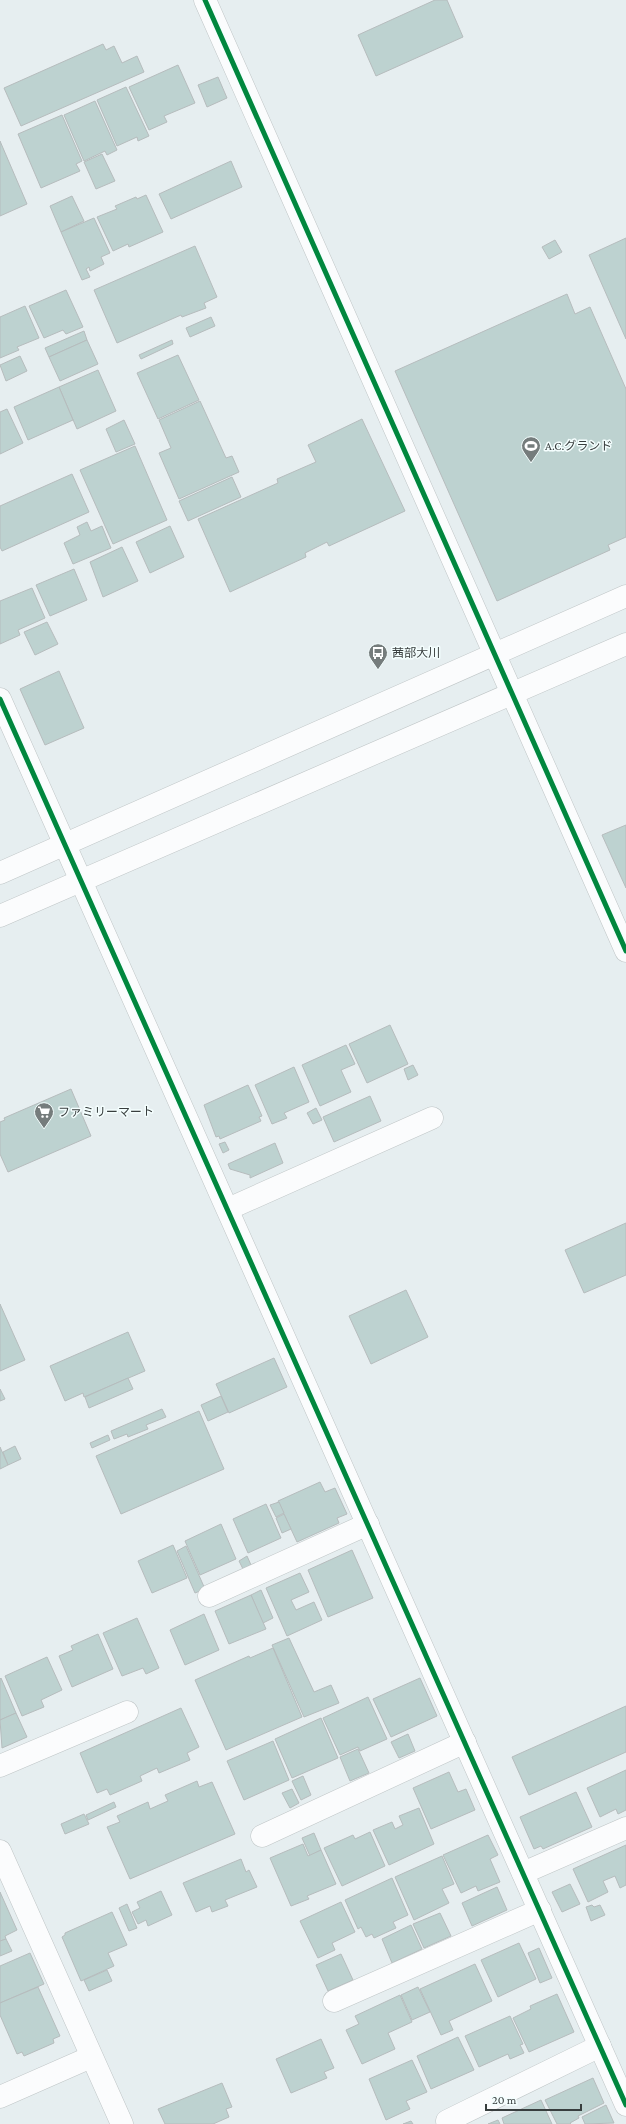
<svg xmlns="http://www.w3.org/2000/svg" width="626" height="2124" font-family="'Crimson Pro','Noto Sans JP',serif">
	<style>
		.building { fill: #bdd2d0; stroke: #b6bcbd }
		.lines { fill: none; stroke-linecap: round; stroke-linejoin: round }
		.minor-casing { stroke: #bfc5c6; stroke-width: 23 }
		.tertiary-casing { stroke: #bfc5c6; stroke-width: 23 }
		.minor { stroke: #fbfcfd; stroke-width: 22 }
		.tertiary { stroke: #fbfcfd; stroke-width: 22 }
		.cycleway-casing { stroke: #f4fefe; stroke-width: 8 }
		.cycleway { stroke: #00873e; stroke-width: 5 }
		.labels { text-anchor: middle; stroke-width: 3; stroke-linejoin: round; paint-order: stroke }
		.poi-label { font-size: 12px; fill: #383e3e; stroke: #f4fefe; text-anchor: start }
	</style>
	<rect width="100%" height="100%" fill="#e6eef0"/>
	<g class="building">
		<polygon points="435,0 447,0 463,37 376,76 358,35"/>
		<polygon points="103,44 106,50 114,46 122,63 137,56 144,72 21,126 4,88"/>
		<polygon points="178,65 195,103 164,116 167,122 149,130 129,87"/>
		<polygon points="218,77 227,98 207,107 198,85"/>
		<polygon points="126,87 149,136 138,141 137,137 117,146 97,100"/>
		<polygon points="95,101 117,150 107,155 105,151 84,161 64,115"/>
		<polygon points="62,115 82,161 76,164 80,171 41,188 18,134"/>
		<polygon points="0,141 27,204 0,216"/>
		<polygon points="102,154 115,181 96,189 84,162"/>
		<polygon points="231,161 242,187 171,219 159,194"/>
		<polygon points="146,195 163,232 129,247 128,244 113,251 97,217 117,209 115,206 136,197 137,199"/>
		<polygon points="72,196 84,221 61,232 50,206"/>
		<polygon points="94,218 110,253 101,257 104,264 90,271 89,267 86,269 90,277 82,280 61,232"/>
		<polygon points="626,238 626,339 589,255"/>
		<polygon points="555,240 562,252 549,259 542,247"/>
		<polygon points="195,246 217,297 204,303 206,308 182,317 181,315 117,343 94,290"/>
		<polygon points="66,290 83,327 66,334 63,330 44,338 29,306"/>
		<polygon points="567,294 575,314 590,307 626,389 626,537 608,545 610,550 497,601 395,371"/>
		<polygon points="25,306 39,338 17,347 19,350 0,358 0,317"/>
		<polygon points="211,317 215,326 190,337 186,328"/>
		<polygon points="84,331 87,340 49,357 45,348"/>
		<polygon points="87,340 98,364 60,381 49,357"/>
		<polygon points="172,340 173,344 141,359 139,355"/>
		<polygon points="178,355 199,400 158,419 137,373"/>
		<polygon points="20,356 27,371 6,381 0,365"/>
		<polygon points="98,370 116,411 77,429 59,387"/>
		<polygon points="59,387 73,420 28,440 14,407"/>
		<polygon points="200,401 226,458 232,456 239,472 179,499 159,453 171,448 159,420"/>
		<polygon points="7,409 23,443 0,454 0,412"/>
		<polygon points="362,419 405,511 329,546 327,542 305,553 306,557 230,592 198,519 278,483 277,479 316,462 308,445"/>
		<polygon points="124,420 135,444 116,452 106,429"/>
		<polygon points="135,446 167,520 113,544 80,470"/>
		<polygon points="72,474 89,512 2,551 0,547 0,506"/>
		<polygon points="232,477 241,497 188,521 179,501"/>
		<polygon points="87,522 91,531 102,526 111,548 73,564 64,543 80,535 77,527"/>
		<polygon points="170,526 184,557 150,573 136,542"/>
		<polygon points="122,547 138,581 103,597 90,562"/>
		<polygon points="74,569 87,600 50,616 36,585"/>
		<polygon points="32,588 45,618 18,630 20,635 0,644 0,601"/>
		<polygon points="47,622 58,644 35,655 24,632"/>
		<polygon points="59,671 84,728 45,745 20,689"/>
		<polygon points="626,825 626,888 602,835"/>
		<polygon points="390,1025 408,1064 367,1083 349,1044"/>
		<polygon points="346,1045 355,1064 341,1070 351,1092 320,1106 302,1065"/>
		<polygon points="413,1065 418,1075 408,1080 404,1069"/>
		<polygon points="294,1067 309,1102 284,1113 287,1118 272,1124 255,1085"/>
		<polygon points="248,1085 262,1116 259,1117 261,1121 220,1139 219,1136 216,1137 204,1105"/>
		<polygon points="71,1089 91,1136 8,1172 0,1154 0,1122 5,1120 4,1118"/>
		<polygon points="370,1096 381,1121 334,1142 323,1117"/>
		<polygon points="316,1108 322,1120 313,1124 307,1113"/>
		<polygon points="225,1142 229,1150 223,1153 219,1144"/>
		<polygon points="275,1143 283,1163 250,1178 250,1175 230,1169 228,1164"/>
		<polygon points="626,1223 626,1275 584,1293 565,1250"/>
		<polygon points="406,1290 428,1337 371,1364 349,1316"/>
		<polygon points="0,1304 25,1360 0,1371"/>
		<polygon points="128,1332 145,1371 84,1397 83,1393 65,1401 50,1366"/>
		<polygon points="274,1358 287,1387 229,1413 216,1384"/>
		<polygon points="128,1378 133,1389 89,1408 85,1397"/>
		<polygon points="0,1389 5,1399 0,1401"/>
		<polygon points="221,1396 228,1412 208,1421 201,1405"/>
		<polygon points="162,1409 166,1417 146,1425 148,1429 128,1437 127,1434 114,1439 111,1431"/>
		<polygon points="199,1411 224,1469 121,1514 96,1456"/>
		<polygon points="108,1435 110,1440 92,1448 90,1443"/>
		<polygon points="15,1446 21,1459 8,1465 3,1452"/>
		<polygon points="0,1447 8,1465 0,1469"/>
		<polygon points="320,1482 325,1492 335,1488 347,1514 337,1518 339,1523 297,1542 278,1501"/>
		<polygon points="279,1502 284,1513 276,1517 270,1505"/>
		<polygon points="266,1504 281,1538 248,1553 233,1519"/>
		<polygon points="284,1514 291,1529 282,1533 276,1518"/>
		<polygon points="221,1524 236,1559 200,1575 185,1541"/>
		<polygon points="173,1545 187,1578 152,1593 138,1561"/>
		<polygon points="186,1546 205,1589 195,1593 177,1551"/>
		<polygon points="352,1550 373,1598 328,1617 308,1570"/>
		<polygon points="247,1556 251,1565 243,1569 239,1561"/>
		<polygon points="300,1573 309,1592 291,1600 296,1610 314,1602 322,1620 287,1636 266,1588"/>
		<polygon points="261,1590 273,1618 263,1623 251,1595"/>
		<polygon points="251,1595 266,1629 229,1644 215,1611"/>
		<polygon points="204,1614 219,1650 185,1665 170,1630"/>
		<polygon points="137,1618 159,1668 146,1674 143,1668 122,1676 103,1633"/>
		<polygon points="98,1634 113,1669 72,1687 59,1656 73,1650 71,1646"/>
		<polygon points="289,1638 314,1692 331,1685 339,1703 304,1717 272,1645"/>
		<polygon points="273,1648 302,1717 226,1750 195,1680 249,1656 250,1658"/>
		<polygon points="47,1657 62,1690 41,1700 44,1707 22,1716 5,1676"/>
		<polygon points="1,1678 16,1713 0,1720 0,1679"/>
		<polygon points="420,1678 437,1716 391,1737 373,1699"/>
		<polygon points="368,1697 387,1739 360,1751 358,1747 340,1755 323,1718"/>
		<polygon points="626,1706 626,1752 529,1795 512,1757"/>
		<polygon points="181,1708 199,1747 187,1753 190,1760 159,1773 157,1768 140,1776 142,1781 110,1795 107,1789 97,1793 80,1753"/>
		<polygon points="16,1713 27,1737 2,1748 0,1720"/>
		<polygon points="321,1718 338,1758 292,1778 275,1739"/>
		<polygon points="408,1734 415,1751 399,1758 391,1742"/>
		<polygon points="273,1741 289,1780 244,1800 227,1761"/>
		<polygon points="358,1749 369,1773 350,1781 340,1757"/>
		<polygon points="626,1770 626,1810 618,1814 616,1809 600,1817 587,1788"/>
		<polygon points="449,1772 458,1792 466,1789 475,1810 431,1829 413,1788"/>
		<polygon points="303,1776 311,1795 301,1800 292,1781"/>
		<polygon points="197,1781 199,1787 212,1782 235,1834 130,1879 107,1827 120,1822 117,1816 148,1802 150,1809 168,1801 165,1795"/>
		<polygon points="292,1789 299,1803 290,1808 282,1793"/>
		<polygon points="576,1792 592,1827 543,1849 541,1846 534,1849 520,1817"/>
		<polygon points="114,1802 116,1807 88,1820 86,1815"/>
		<polygon points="419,1808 434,1844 389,1865 373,1830 392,1822 395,1829 403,1825 399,1816"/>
		<polygon points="84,1814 89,1824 65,1834 61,1824"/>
		<polygon points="370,1832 385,1866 342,1886 324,1848 353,1835 355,1839"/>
		<polygon points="314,1833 321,1850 310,1856 302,1838"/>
		<polygon points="488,1835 498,1855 490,1859 500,1882 478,1891 476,1886 461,1893 443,1855"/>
		<polygon points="303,1844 308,1856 321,1850 336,1884 307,1896 309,1899 291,1906 270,1858"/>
		<polygon points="626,1845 626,1885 620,1888 615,1876 603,1881 608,1892 588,1902 573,1869"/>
		<polygon points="442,1856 454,1884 442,1889 449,1903 414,1920 395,1877"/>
		<polygon points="241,1859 246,1872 249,1870 257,1887 225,1900 228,1906 212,1912 210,1906 196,1912 183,1883"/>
		<polygon points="392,1878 408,1915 393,1922 396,1928 374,1938 372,1934 366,1937 361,1927 358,1929 345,1900"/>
		<polygon points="570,1884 580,1904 562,1912 552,1892"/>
		<polygon points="497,1887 507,1910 472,1926 462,1903"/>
		<polygon points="161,1891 172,1915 148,1926 146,1920 138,1924 132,1912 140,1908 137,1902"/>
		<polygon points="0,1892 17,1930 5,1936 6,1939 0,1941"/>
		<polygon points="341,1902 355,1932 332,1943 335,1950 318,1958 300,1921"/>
		<polygon points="127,1904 137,1928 129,1931 119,1908"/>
		<polygon points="592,1905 594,1907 600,1905 605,1915 591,1921 586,1907"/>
		<polygon points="112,1912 127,1945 108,1953 114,1966 81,1981 62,1937 65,1935 65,1933"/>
		<polygon points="440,1913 451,1936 424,1948 413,1924"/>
		<polygon points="411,1925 422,1949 392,1963 382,1939"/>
		<polygon points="6,1939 12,1951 0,1956 0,1941"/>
		<polygon points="519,1943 536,1979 498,1997 481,1960"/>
		<polygon points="539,1948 552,1978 540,1983 528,1953"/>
		<polygon points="30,1953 44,1984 0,2003 0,1966"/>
		<polygon points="341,1954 353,1980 328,1991 316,1965"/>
		<polygon points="475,1964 492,2001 449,2021 453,2030 441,2035 420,1989"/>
		<polygon points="107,1970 112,1981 89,1991 84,1980"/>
		<polygon points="38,1987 60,2036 53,2039 54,2043 24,2056 22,2052 17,2054 0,2015 0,2003"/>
		<polygon points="418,1987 430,2012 412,2020 401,1995"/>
		<polygon points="557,1994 574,2032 529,2052 513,2018 531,2009 530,2006"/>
		<polygon points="400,1995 412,2022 388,2033 395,2049 362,2064 346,2030 359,2024 355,2016"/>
		<polygon points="510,2016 523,2044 520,2045 524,2053 510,2059 508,2054 479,2067 465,2036"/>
		<polygon points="458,2037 474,2070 431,2089 417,2056"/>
		<polygon points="321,2039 334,2068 324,2072 327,2078 291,2093 276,2059"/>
		<polygon points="412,2060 427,2092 406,2101 410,2109 386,2120 369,2079"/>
		<polygon points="593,2078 604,2103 578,2116 579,2118 570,2123 571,2124 557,2124 545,2100"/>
		<polygon points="222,2083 232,2107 226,2109 229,2117 213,2124 165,2124 158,2109"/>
		<polygon points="541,2100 552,2124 504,2124 502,2118"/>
		<polygon points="606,2105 614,2123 585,2124 582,2117"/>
		<polygon points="498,2120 500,2124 488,2124"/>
		<polygon points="411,2121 413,2124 403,2124"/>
	</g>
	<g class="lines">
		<g class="minor-casing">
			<g id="minor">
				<polyline points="205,0 626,951"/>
				<polyline points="0,699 626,2105"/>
				<polyline points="228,1209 432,1118"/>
				<polyline points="209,1596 368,1524"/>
				<polyline points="0,1766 127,1712"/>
				<polyline points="262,1836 465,1742"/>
				<polyline points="0,1851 122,2124"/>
				<polyline points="523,1873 626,1828"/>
				<polyline points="334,2001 540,1910"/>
				<polyline points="0,2097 91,2057"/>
				<polyline points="447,2121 600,2046"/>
			</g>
		</g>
		<g class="tertiary-casing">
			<g id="tertiary">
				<polyline points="0,873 626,596"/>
				<polyline points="0,916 626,644"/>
			</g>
		</g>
		<use href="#minor" class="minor"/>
		<use href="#tertiary" class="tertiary"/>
		<g class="cycleway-casing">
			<g id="cycleway">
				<polyline points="205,0 626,951"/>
				<polyline points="0,699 626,2105"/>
			</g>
		</g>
		<use href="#cycleway" class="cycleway"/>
	</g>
	<defs>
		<g id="stadium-pin" transform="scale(1)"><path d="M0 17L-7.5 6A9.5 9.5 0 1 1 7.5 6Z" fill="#757c7c" stroke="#f4fefe"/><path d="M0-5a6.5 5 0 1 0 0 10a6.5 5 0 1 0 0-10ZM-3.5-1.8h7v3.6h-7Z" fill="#fff"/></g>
		<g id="bus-pin" transform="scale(1)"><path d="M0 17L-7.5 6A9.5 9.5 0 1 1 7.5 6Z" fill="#757c7c" stroke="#f4fefe"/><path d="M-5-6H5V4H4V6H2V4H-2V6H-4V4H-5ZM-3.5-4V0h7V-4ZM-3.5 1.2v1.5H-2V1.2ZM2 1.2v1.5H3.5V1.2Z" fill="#fff"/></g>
		<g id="supermarket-pin" transform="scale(1)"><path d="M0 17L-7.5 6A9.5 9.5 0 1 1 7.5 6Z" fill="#757c7c" stroke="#f4fefe"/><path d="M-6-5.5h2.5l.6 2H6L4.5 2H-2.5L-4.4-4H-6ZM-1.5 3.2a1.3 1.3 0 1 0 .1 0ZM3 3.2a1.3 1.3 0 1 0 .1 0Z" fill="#fff"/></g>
	</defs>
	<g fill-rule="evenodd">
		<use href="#stadium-pin" x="531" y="446"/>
		<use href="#bus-pin" x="378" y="653"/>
		<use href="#supermarket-pin" x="44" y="1112"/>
	</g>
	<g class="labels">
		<g class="poi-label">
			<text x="545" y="450">A.C.グランド</text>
			<text x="392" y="657">茜部大川</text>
			<text x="58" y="1116">ファミリーマート</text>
		</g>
	</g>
	<path d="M486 2104v6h95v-6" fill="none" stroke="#383e3e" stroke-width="2"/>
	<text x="492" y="2104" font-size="12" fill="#383e3e" stroke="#f4fefe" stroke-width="3" paint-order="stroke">20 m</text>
</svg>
